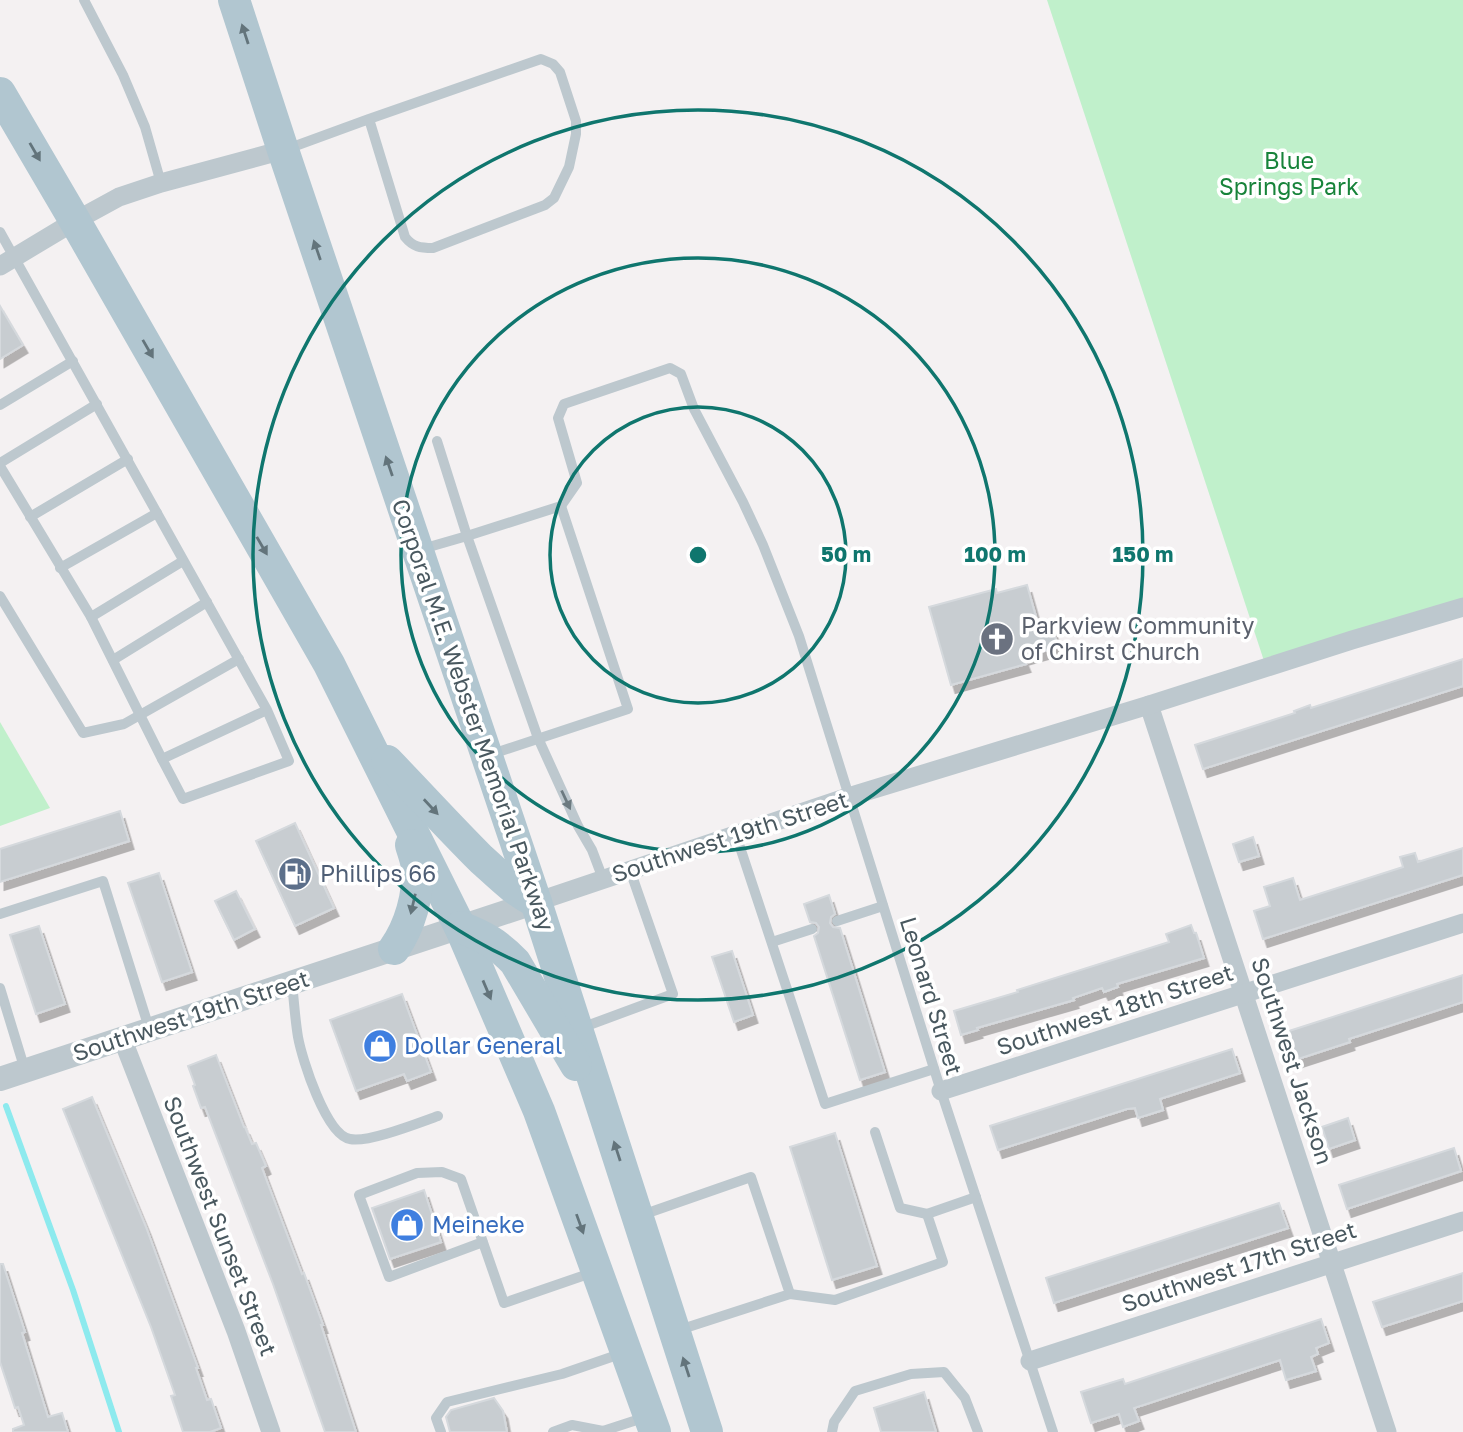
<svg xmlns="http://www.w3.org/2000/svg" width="1463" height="1432" font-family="'Golos Text',sans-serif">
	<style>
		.green { fill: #c0f0cb }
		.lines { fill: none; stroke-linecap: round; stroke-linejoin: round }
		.stream { stroke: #8deaee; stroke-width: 6 }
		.building { fill: #c8cdd1; stroke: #d5d9dd; stroke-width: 2; filter: url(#shadow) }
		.service { stroke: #bdc8ce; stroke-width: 10 }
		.minor { stroke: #bdc8ce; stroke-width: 19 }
		.tertiary { stroke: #bdc8ce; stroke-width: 24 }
		.primary { stroke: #b1c6d0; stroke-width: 32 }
		.oneway { fill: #63747b }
		.oneway2 { fill: #6c7a80 }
		.ring { fill: none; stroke: #0f766e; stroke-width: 3.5 }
		.labels { text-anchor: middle; stroke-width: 7; stroke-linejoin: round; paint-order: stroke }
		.park-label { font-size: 23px; fill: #17833a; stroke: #fff }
		.worship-label { font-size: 23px; fill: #5b616d; stroke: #fff; text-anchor: start }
		.street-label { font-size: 23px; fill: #49585f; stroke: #fff }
		.service-label { font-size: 23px; fill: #4e5e75; stroke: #fff; text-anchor: start }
		.shop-label { font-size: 23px; fill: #366cbe; stroke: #fff; text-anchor: start }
		.centre { fill: #0f766e; stroke: #fff; stroke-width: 3.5 }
		.ring-label { font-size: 21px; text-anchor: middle; font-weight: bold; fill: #0f766e; stroke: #fff; stroke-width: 7; stroke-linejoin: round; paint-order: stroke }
	</style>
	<defs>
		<filter id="shadow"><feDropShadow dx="4.5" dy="8" stdDeviation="0" flood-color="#0004"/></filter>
	</defs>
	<rect width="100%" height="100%" fill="#f4f1f2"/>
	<g class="green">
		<polygon points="1047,0 1463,0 1463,607 1266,667"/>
		<polygon points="0,722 50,808 0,826"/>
	</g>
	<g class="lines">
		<polyline class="stream" points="6,1106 73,1290 119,1432"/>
	</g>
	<g class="building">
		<polygon points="0,306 23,345 0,359"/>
		<polygon points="1027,585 1040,631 1052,627 1058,647 1023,657 1026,664 951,685 929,607 996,589 997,593"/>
		<polygon points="1463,659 1463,686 1203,769 1195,745 1295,713 1294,711 1310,705 1311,708"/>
		<polygon points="120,811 129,841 0,882 0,849"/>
		<polygon points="295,823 334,908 295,926 256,841"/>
		<polygon points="1253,837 1259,856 1239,862 1233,844"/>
		<polygon points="1463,848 1463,875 1263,939 1254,911 1270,906 1264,887 1293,878 1300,900 1403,867 1400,857 1415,853 1418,862"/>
		<polygon points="159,873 192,972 162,982 128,883"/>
		<polygon points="236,891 255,929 234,940 215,901"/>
		<polygon points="829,895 835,914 831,917 830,923 833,927 840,928 885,1072 860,1080 814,936 818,933 819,927 816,923 810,922 804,904"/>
		<polygon points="1191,925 1194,933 1196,933 1204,958 1117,984 1118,987 1104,992 1102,988 1073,998 1074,1000 977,1028 978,1030 961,1035 954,1011 1018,992 1017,990 1169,942 1166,934"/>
		<polygon points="39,926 65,1004 36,1014 10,935"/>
		<polygon points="732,951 753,1015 734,1022 712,957"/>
		<polygon points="1463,975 1463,1002 1349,1039 1350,1042 1295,1060 1286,1032"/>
		<polygon points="402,994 431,1072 407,1081 404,1074 356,1091 330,1020"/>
		<polygon points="1232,1049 1240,1073 1160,1099 1163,1110 1138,1118 1135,1108 1127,1109 998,1150 990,1126"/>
		<polygon points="216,1055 244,1127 245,1127 252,1144 256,1143 266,1166 262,1168 302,1274 304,1273 323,1325 321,1325 356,1432 325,1432 273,1284 205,1107 201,1108 193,1086 195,1085 188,1066"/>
		<polygon points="92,1097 146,1227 198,1368 196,1368 207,1400 211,1399 221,1428 210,1432 183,1432 171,1396 175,1395 151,1327 63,1109"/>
		<polygon points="1348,1118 1355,1140 1329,1149 1322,1127"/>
		<polygon points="835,1133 877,1266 832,1280 790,1147"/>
		<polygon points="1454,1148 1461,1171 1347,1209 1339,1185"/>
		<polygon points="424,1190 441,1242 390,1259 372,1208"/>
		<polygon points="1279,1203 1288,1228 1054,1303 1046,1278"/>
		<polygon points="0,1264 3,1264 25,1332 22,1333 48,1417 62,1413 68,1432 13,1432 13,1429 24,1425 18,1407 15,1408 0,1362"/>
		<polygon points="1463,1273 1463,1301 1382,1327 1373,1302"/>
		<polygon points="1321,1319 1329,1343 1316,1348 1318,1354 1311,1357 1316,1371 1286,1380 1280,1360 1134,1408 1139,1421 1123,1427 1119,1414 1091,1423 1081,1392 1123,1379 1125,1384"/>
		<polygon points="924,1392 936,1432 881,1432 874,1408"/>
		<polygon points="494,1398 503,1411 507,1432 450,1432 446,1417 451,1410"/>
	</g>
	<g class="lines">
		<g class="service">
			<polyline points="84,0 123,75 145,127 161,183"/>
			<path d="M287,149l82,-30 36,118c8,10 15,11 28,11l112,-43 9,-7 15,-31 7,-33v-13l-16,-49 -7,-8 -12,-5 -172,60"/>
			<polyline points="0,232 267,710 289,761 183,799 162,759 267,710"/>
			<polyline points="0,405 73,361"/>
			<polyline points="437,441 467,536 561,506 628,709 489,755"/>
			<polyline points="0,463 97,404"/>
			<polyline points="0,466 91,617 162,759"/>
			<polyline points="561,506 577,483 558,418 564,404 670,368 681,374 694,409 743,502 763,545 799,636 941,1091 1053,1432"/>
			<polyline points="30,517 128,459"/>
			<polyline points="422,549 467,536 538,738 578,826 592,850 603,879"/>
			<polyline points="60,568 157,513"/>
			<polyline points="0,596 83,733 124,724 239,659"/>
			<polyline points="91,617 183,561"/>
			<polyline points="113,660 207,602"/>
			<polyline points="736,835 825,1104 934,1069"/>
			<polyline points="0,914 103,881 149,1028"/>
			<polyline points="837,921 883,906"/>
			<polyline points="772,942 812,929"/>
			<path d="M292,983c2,18 3,36 6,54 4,22 28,98 52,102 18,4 68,-16 88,-23"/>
			<polyline points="0,988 25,1070"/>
			<polyline points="581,1028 673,994 630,870"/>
			<polyline points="875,1132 900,1208 927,1214"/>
			<polyline points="642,1215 751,1177 790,1294 679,1330"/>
			<polyline points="483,1242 389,1277 359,1195 417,1173 442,1172 461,1179 504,1303 594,1272"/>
			<polyline points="790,1294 835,1300 943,1262 927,1214 976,1197"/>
			<polyline points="441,1432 436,1418 447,1402 562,1374 623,1353"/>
			<polyline points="553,1432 572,1425 603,1431 646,1417"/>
			<polyline points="832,1432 834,1422 855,1391 911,1374 944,1372 965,1398 978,1432"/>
		</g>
		<g class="minor">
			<polyline points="0,266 75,221 119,197 161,183 283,150"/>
			<polyline points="1149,705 1387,1432"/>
			<polyline points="536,902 848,797 1149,705 1352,640 1463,607"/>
			<polyline points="122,1038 236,1331 271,1432"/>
			<polyline points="941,1091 1463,923"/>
			<polyline points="1030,1361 1463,1221"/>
		</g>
		<polyline class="tertiary" points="0,1079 536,902"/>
		<g class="primary">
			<polyline points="234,0 283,150 536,902 707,1432"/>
			<polyline points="0,93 75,221 329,664 460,927 539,1111 655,1432"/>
			<path d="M387,761c32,33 62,66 94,98 18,16 33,32 55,43"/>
			<path d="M460,927c23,9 37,16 55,35l61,103"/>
			<path d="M394,949c16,-23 25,-54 23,-82 -1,-7 -4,-15 -6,-22"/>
		</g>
	</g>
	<defs><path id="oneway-solid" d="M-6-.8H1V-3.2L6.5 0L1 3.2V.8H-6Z" transform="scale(1.75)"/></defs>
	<g class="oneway">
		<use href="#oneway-solid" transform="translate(245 34) rotate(-108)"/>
		<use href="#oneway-solid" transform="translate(35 152) rotate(60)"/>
		<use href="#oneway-solid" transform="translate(317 250) rotate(-109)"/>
		<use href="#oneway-solid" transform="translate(148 349) rotate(60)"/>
		<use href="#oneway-solid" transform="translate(389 466) rotate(-109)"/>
		<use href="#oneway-solid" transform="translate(262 546) rotate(60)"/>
		<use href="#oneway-solid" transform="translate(431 807) rotate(47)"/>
		<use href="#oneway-solid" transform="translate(413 904) rotate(103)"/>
		<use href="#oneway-solid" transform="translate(487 990) rotate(67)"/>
		<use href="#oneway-solid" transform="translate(617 1151) rotate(-108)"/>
		<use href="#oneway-solid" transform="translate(580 1224) rotate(70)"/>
		<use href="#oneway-solid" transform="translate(686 1367) rotate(-108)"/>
	</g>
	<use class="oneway2" href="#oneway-solid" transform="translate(566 800) rotate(65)"/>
	<g class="ring">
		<circle cx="698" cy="555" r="148"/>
		<circle cx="698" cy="555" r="297"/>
		<circle cx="698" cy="555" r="445"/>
	</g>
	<defs>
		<g id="church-disc" transform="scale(1.75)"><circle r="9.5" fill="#6b7280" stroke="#fff"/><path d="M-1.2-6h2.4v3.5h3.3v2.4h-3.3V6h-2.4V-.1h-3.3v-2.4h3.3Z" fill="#fff"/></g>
		<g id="fuel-disc" transform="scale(1.75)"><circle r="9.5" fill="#5c6f8a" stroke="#fff"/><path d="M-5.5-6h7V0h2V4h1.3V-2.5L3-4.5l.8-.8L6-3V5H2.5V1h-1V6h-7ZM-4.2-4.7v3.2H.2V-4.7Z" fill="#fff"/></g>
		<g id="shop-disc" transform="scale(1.75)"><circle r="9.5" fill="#3f7fe0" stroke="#fff"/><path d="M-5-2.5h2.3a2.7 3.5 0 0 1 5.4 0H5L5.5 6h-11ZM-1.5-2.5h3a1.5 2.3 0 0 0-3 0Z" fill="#fff"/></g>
	</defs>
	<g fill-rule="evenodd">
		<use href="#church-disc" x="997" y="639"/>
		<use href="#fuel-disc" x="295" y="874"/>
		<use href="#shop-disc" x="380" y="1046"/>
		<use href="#shop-disc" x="407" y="1225"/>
	</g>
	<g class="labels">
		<g class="park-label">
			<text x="1289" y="169">Blue<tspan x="1289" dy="26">Springs Park</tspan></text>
		</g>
		<g class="worship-label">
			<text x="1021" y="634">Parkview Community<tspan x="1021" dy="26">of Chirst Church</tspan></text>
		</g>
		<g class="street-label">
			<text transform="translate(473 715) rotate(71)" y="8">Corporal M.E. Webster Memorial Parkway</text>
			<text transform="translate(730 837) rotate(-18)" y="8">Southwest 19th Street</text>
			<text transform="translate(931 996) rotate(73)" y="8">Leonard Street</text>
			<text transform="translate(1115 1010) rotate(-18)" y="8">Southwest 18th Street</text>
			<text transform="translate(191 1016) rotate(-18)" y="8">Southwest 19th Street</text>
			<text transform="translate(1292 1061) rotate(72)" y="8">Southwest Jackson</text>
			<text transform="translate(220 1226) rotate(69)" y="8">Southwest Sunset Street</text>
			<text transform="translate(1239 1267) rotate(-18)" y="8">Southwest 17th Street</text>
		</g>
		<g class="service-label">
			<text x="320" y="882">Phillips 66</text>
		</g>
		<g class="shop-label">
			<text x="404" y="1054">Dollar General</text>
			<text x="432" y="1233">Meineke</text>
		</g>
	</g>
	<circle cx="698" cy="555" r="10" class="centre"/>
	<g class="ring-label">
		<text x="846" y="562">50 m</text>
		<text x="995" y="562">100 m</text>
		<text x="1143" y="562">150 m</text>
	</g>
</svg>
